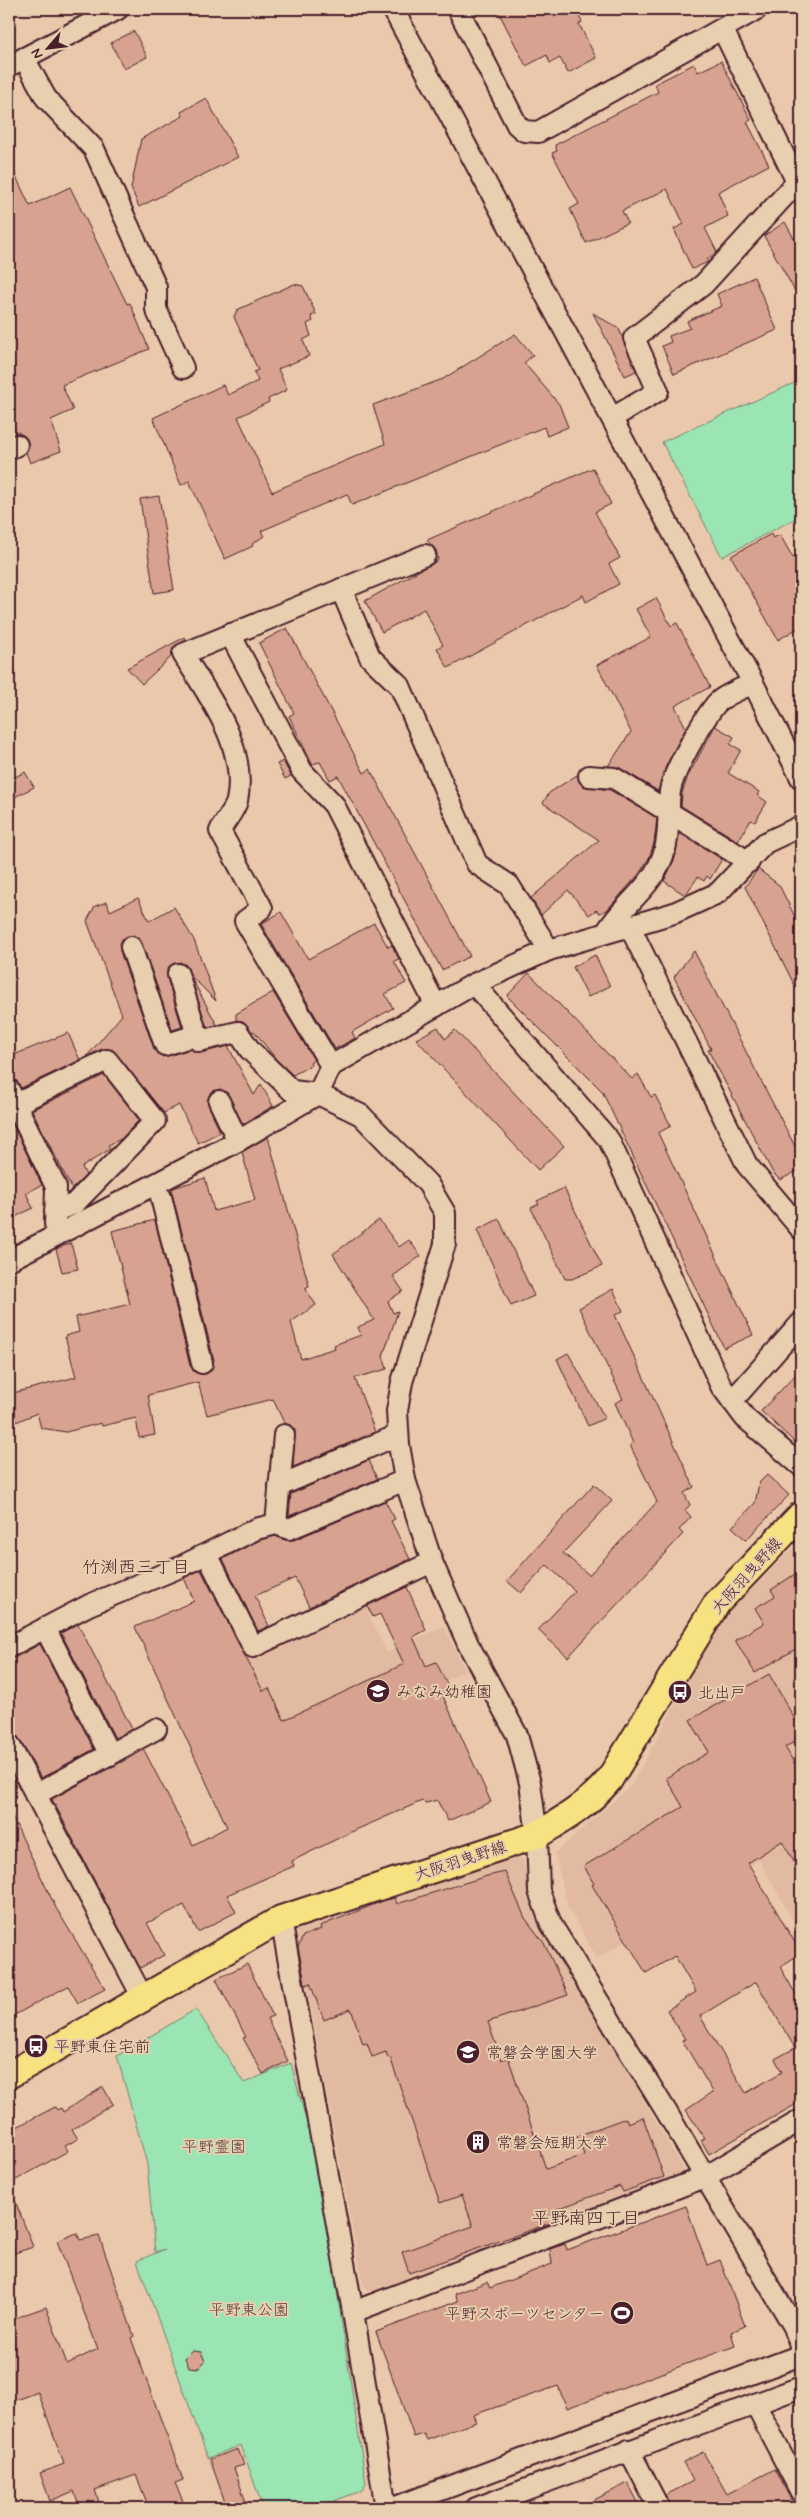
<svg xmlns="http://www.w3.org/2000/svg" width="810" height="2517" font-family="Mynerve,'Klee One',sans-serif">
	<style>
		.built { fill: #e1baa1 }
		.green { fill: #9be4b3; stroke: #72826f }
		.building { fill: #d7a390; stroke: #4a1f2b; fill-rule: evenodd }
		.lines { fill: none; stroke-linecap: round; stroke-linejoin: round }
		.minor-casing { stroke: #4a1f2b; stroke-width: 24 }
		.major-casing { stroke: #4a1f2b; stroke-width: 30 }
		.minor { stroke: #e7cfb0; stroke-width: 20 }
		.major { stroke: #f7e281; stroke-width: 26 }
		.labels { text-anchor: middle; stroke-width: 4; stroke-linejoin: round; paint-order: stroke }
		.street-label { font-size: 16px; fill: #4a1f2b; stroke: #e7cfb0 }
		.poi-label { font-size: 16px; fill: #4a1f2b; stroke: #e7cfb0; text-anchor: start }
		.park-label { font-size: 16px; fill: #563d3f; stroke: #e7cfb0 }
		.neighbourhood-label { font-size: 18px; fill: #4a1f2b; stroke: #e7cfb0 }
	</style>
	<rect width="100%" height="100%" fill="#e9c8ab"/>
	<filter id="ink" filterUnits="userSpaceOnUse"><feTurbulence type="fractalNoise" baseFrequency=".02" numOctaves="2"/><feDisplacementMap in="SourceGraphic" scale="10" xChannelSelector="R" yChannelSelector="G"/><feConvolveMatrix kernelMatrix="1 2 1 2 8 2 1 2 1" color-interpolation-filters="sRGB"/></filter>
	<g filter="url(#ink)">
		<g class="built">
			<polygon points="801,1540 801,1934 759,1860 597,1958 568,1907 555,1853 631,1786 722,1619"/>
			<polygon points="363,1602 387,1653 444,1626 465,1671 265,1764 220,1669"/>
			<polygon points="518,1857 524,1861 531,1903 686,2174 372,2293 363,2285 296,1929 398,1890"/>
		</g>
		<g class="green">
			<polygon points="801,380 801,522 798,517 722,557 662,442"/>
			<polygon points="196,2009 244,2083 291,2063 318,2165 366,2484 361,2491 314,2508 263,2508 241,2445 208,2458 137,2261 165,2249 155,2252 147,2164 117,2056"/>
		</g>
		<g class="building">
			<polygon points="497,9 575,9 582,22 579,24 596,58 568,73 560,58 550,63 547,55 526,66"/>
			<polygon points="134,31 147,57 124,69 111,43"/>
			<polygon points="721,61 751,120 747,122 769,165 718,192 728,216 705,228 717,252 707,259 708,262 692,269 674,229 684,224 667,189 622,211 628,223 586,243 570,209 579,204 552,153 557,151 555,145 658,92 655,84 694,64 698,72"/>
			<polygon points="206,98 238,157 139,207 131,188 141,139 183,116 181,112"/>
			<polygon points="9,162 30,206 70,187 127,304 130,303 149,349 62,385 73,410 51,420 61,451 30,463 26,452 29,446 27,439 18,432 15,433 9,420"/>
			<polygon points="785,222 801,251 801,302 764,236"/>
			<polygon points="754,277 777,330 674,374 662,346 671,342 669,336 690,328 687,321 722,306 717,294"/>
			<polygon points="294,284 303,286 316,314 311,316 313,321 307,324 311,336 303,340 309,356 278,369 287,390 268,399 269,402 238,417 272,492 385,444 373,405 443,379 515,334 533,355 524,363 559,404 568,427 547,436 544,427 352,505 347,494 261,531 264,536 252,544 253,546 225,559 189,481 181,485 153,418 223,385 228,395 258,381 254,372 258,370 234,317 237,310"/>
			<polygon points="593,313 619,329 636,371 625,376"/>
			<polygon points="593,468 611,504 595,512 620,558 609,564 619,584 586,602 583,595 448,668 437,648 443,645 424,609 382,632 365,601 438,560 436,550 427,540"/>
			<polygon points="159,496 174,590 154,593 140,499"/>
			<polygon points="771,534 773,538 780,535 793,558 801,554 801,626 778,640 731,556"/>
			<polygon points="656,598 671,626 677,623 710,687 675,706 686,728 666,766 658,791 620,768 608,766 631,732 597,665 651,637 636,609"/>
			<polygon points="287,628 364,773 370,769 470,956 442,970 338,776 330,780 320,762 312,764 289,716 294,713 259,643"/>
			<polygon points="185,637 186,640 173,648 172,656 142,684 127,668"/>
			<polygon points="715,726 734,737 730,744 741,750 728,773 759,792 757,795 767,802 755,822 751,820 738,841 681,806 682,793 688,776"/>
			<polygon points="283,761 291,776 285,779 277,764"/>
			<polygon points="25,772 34,787 9,800 9,780"/>
			<polygon points="577,775 583,786 610,790 657,818 654,843 649,858 639,874 607,910 600,913 596,910 589,915 568,890 541,915 531,898 599,840 543,803 549,793"/>
			<polygon points="679,833 722,859 710,879 707,876 704,881 698,877 685,895 664,881 675,858"/>
			<polygon points="758,869 779,885 801,929 801,998 745,887"/>
			<polygon points="138,898 149,921 174,907 194,940 216,1001 191,976 186,965 180,962 170,966 167,978 182,1027 172,1030 142,943 134,935 122,939 120,951 154,1049 163,1057 191,1049 201,1053 228,1046 254,1095 261,1084 273,1106 243,1124 226,1092 220,1089 214,1091 207,1101 220,1132 198,1143 179,1105 164,1113 113,1050 102,1049 87,1056 122,1015 87,921 95,906 107,902 110,911"/>
			<polygon points="281,912 308,959 374,923 388,947 392,945 399,959 394,961 406,983 385,994 393,1008 352,1032 355,1038 335,1049 261,924"/>
			<polygon points="694,951 801,1158 801,1169 780,1180 773,1173 708,1050 711,1049 674,977"/>
			<polygon points="595,955 610,986 588,997 573,967"/>
			<polygon points="529,973 632,1079 638,1074 651,1097 655,1095 671,1126 658,1133 753,1335 724,1348 602,1091 507,996"/>
			<polygon points="191,977 217,1025 208,1027 206,1025"/>
			<polygon points="273,992 314,1060 310,1062 311,1065 293,1075 276,1059 254,1031 252,1032 243,1021 236,1020 236,1014"/>
			<polygon points="438,1027 445,1039 455,1030 564,1146 538,1170 416,1039"/>
			<polygon points="68,1033 80,1060 21,1088 16,1080 9,1078 9,1057"/>
			<polygon points="104,1075 139,1120 121,1139 108,1145 110,1149 82,1167 86,1175 72,1189 32,1110"/>
			<polygon points="9,1117 42,1185 26,1193 33,1208 9,1220"/>
			<polygon points="268,1137 309,1286 305,1288 316,1305 291,1322 301,1359 335,1348 334,1345 361,1335 358,1327 374,1320 333,1254 379,1220 399,1247 409,1240 421,1256 393,1276 403,1291 388,1301 393,1313 398,1311 383,1356 387,1369 355,1378 375,1432 293,1467 295,1430 290,1425 284,1423 273,1399 207,1415 198,1382 148,1395 155,1435 139,1438 136,1418 102,1426 101,1423 66,1432 41,1428 37,1413 9,1425 9,1394 76,1377 65,1336 79,1332 76,1317 130,1304 112,1231 155,1220 190,1366 199,1374 211,1371 214,1360 172,1193 173,1188 205,1178 214,1211 255,1200 242,1152"/>
			<polygon points="564,1188 602,1266 572,1279 565,1279 531,1208 539,1204 537,1201"/>
			<polygon points="499,1219 534,1296 511,1306 477,1230"/>
			<polygon points="71,1243 78,1269 62,1272 56,1249"/>
			<polygon points="613,1289 623,1311 615,1315 694,1487 684,1493 690,1505 685,1510 691,1517 679,1530 683,1534 568,1657 538,1630 575,1591 547,1565 521,1593 507,1581 594,1484 612,1501 563,1553 589,1575 657,1502 630,1445 633,1443 615,1403 623,1399 579,1308"/>
			<polygon points="568,1353 605,1418 588,1426 557,1359"/>
			<polygon points="801,1369 801,1448 761,1411"/>
			<polygon points="369,1460 377,1479 289,1516 291,1494"/>
			<polygon points="767,1475 789,1495 746,1540 732,1527 755,1503 759,1483"/>
			<polygon points="385,1501 395,1519 391,1521 410,1559 309,1607 295,1578 255,1596 269,1626 258,1631 223,1559 260,1540 275,1536 285,1540 294,1540"/>
			<polygon points="201,1570 263,1691 269,1688 284,1720 404,1664 380,1614 373,1617 367,1606 407,1587 426,1630 413,1637 426,1666 436,1662 450,1690 442,1694 491,1802 448,1821 437,1800 426,1803 422,1801 351,1832 292,1861 294,1866 227,1895 236,1912 198,1932 184,1905 147,1923 164,1955 140,1968 52,1799 144,1750 193,1845 227,1827 135,1627 194,1601 184,1578"/>
			<polygon points="801,1570 801,1646 755,1673 735,1640 764,1623 755,1608 775,1596 771,1590"/>
			<polygon points="78,1624 132,1729 115,1738 61,1633"/>
			<polygon points="40,1644 94,1749 41,1778 19,1738 9,1732 9,1661"/>
			<path d="M769,1674l32,56v8l-16,9 16,28v99l-19,-33 -34,22 53,90 -21,14 21,36v101l-1,-2 -91,52 -8,-14 3,-2 -18,-28 27,-18 -31,-52 3,-1 -18,-29 29,-18 -21,-36 -29,17 -54,-88 2,-1 -10,-18 99,-59 -17,-29 43,-26 -19,-32zM756,1982l39,66 -20,11 7,13 -36,21 -46,-77z"/>
			<polygon points="9,1810 56,1908 105,1989 78,2003 68,1986 9,2018"/>
			<polygon points="505,1872 525,1918 544,1943 568,1995 488,2022 501,2060 508,2057 546,2169 584,2155 577,2136 626,2118 628,2123 643,2117 664,2177 623,2192 620,2186 552,2211 556,2221 409,2273 402,2252 473,2226 462,2195 440,2203 390,2057 388,2058 386,2052 372,2057 367,2043 363,2044 351,2009 324,2020 310,1983 306,1985 305,1983 298,1947 303,1936 321,1929 320,1926 383,1901 395,1898 397,1904 487,1876"/>
			<polygon points="247,1964 273,2016 267,2018 288,2061 263,2074 243,2038 246,2037 216,1979"/>
			<polygon points="103,2087 113,2104 72,2129 78,2139 65,2146 68,2151 9,2184 9,2131 55,2107 57,2110 61,2108 63,2112"/>
			<polygon points="9,2190 11,2190 33,2247 9,2255"/>
			<polygon points="686,2206 707,2265 720,2260 745,2326 731,2332 735,2346 567,2408 558,2386 473,2415 476,2422 427,2440 424,2434 414,2437 376,2332 458,2301 455,2294 487,2282 490,2288 552,2264 550,2249 565,2244 567,2250"/>
			<polygon points="77,2233 80,2240 99,2236 134,2336 131,2338 183,2480 175,2483 186,2508 149,2508 136,2475 95,2490 101,2508 80,2508 74,2491 50,2501 40,2473 64,2464 38,2392 9,2403 9,2320 46,2307 67,2364 98,2349 57,2241"/>
			<polygon points="192,2351 201,2352 205,2361 199,2368 189,2367 185,2358"/>
			<polygon points="238,2449 244,2465 234,2468 248,2508 227,2508 210,2459"/>
			<polygon points="703,2452 727,2494 775,2469 795,2508 671,2508 666,2495 693,2481 683,2462"/>
			<polygon points="628,2483 641,2508 578,2508"/>
		</g>
		<g class="lines">
			<g class="minor-casing">
				<g id="minor">
					<polyline points="393,9 753,683 801,778"/>
					<polyline points="458,9 517,125 524,131 538,132 757,9"/>
					<polyline points="24,58 46,98 94,149 156,287 156,309 183,368"/>
					<polyline points="9,66 118,9"/>
					<polyline points="612,418 658,391 634,338 704,284 797,182 723,30"/>
					<polyline points="9,449 17,445"/>
					<polyline points="341,589 370,657 400,686 477,864 509,885 549,950"/>
					<polyline points="230,634 302,771 334,805 436,1006"/>
					<polyline points="589,776 614,778 749,862"/>
					<polyline points="629,925 747,1165 801,1229"/>
					<path d="M607,931c15,-25 41,-41 53,-68 11,-22 7,-49 10,-72 3,-20 33,-71 46,-87 8,-9 26,-15 37,-21"/>
					<polyline points="131,947 165,1045 199,1034"/>
					<polyline points="178,974 199,1041 238,1032 250,1050 292,1091 318,1094 361,1115 428,1184 445,1213 445,1244 402,1382 397,1411 399,1445 405,1480 432,1562 468,1644 517,1735 530,1783 537,1835 539,1891 551,1924 666,2111 794,2327 801,2348"/>
					<polyline points="474,984 609,1140 721,1386 745,1418 801,1466"/>
					<path d="M331,1066l-86,-145 17,-13 -42,-77c4,-9 15,-21 17,-30 11,-54 -28,-104 -54,-147l242,-99"/>
					<polyline points="9,1090 56,1187 55,1224"/>
					<polyline points="219,1101 238,1141"/>
					<polyline points="16,1104 107,1060 155,1121 74,1204 55,1211"/>
					<polyline points="161,1197 202,1363"/>
					<polyline points="9,1260 238,1141 318,1094 331,1066 474,984 549,950 674,913 718,893 765,843 801,826"/>
					<polyline points="732,1401 801,1323"/>
					<polyline points="279,1486 398,1435"/>
					<polyline points="276,1524 284,1435"/>
					<polyline points="207,1554 253,1647 432,1562"/>
					<polyline points="45,1628 110,1755"/>
					<polyline points="9,1647 89,1605 178,1568 256,1529 276,1524 289,1529 405,1480"/>
					<polyline points="9,1744 143,1998"/>
					<polyline points="35,1795 156,1729"/>
					<polyline points="281,1919 353,2312 386,2508"/>
					<polyline points="353,2312 705,2177 801,2120"/>
					<polyline points="755,2404 801,2492"/>
					<polyline points="629,2450 659,2508"/>
					<polyline points="393,2508 801,2355"/>
					<polyline points="476,2508 801,2387"/>
				</g>
			</g>
			<g class="major-casing">
				<path id="major" d="M9,2075l272,-156 256,-84c27,-16 51,-30 72,-55l108,-177 84,-88"/>
			</g>
			<use href="#minor" class="minor"/>
			<use href="#major" class="major"/>
		</g>
	</g>
	<defs>
		<g id="school-disc" transform="scale(1.25)"><circle r="9.5" fill="#4a1f2b" stroke="#e7cfb0"/><path d="M0-5L7-2L0 1L-7-2ZM-4 1L0 2.5L4 1V4Q0 6-4 4Z" fill="#fff"/></g>
		<g id="bus-disc" transform="scale(1.25)"><circle r="9.5" fill="#4a1f2b" stroke="#e7cfb0"/><path d="M-5-6H5V4H4V6H2V4H-2V6H-4V4H-5ZM-3.5-4V0h7V-4ZM-3.5 1.2v1.5H-2V1.2ZM2 1.2v1.5H3.5V1.2Z" fill="#fff"/></g>
		<g id="university-disc" transform="scale(1.25)"><circle r="9.5" fill="#4a1f2b" stroke="#e7cfb0"/><path d="M0-5L7-2L0 1L-7-2ZM-4 1L0 2.5L4 1V4Q0 6-4 4Z" fill="#fff"/></g>
		<g id="building-disc" transform="scale(1.25)"><circle r="9.5" fill="#4a1f2b" stroke="#e7cfb0"/><path d="M-4-6H4V6H1V3H-1V6H-4ZM-2.5-4.3h1.7v1.8h-1.7ZM.8-4.3h1.7v1.8H.8ZM-2.5-1h1.7V.8h-1.7ZM.8-1h1.7V.8H.8Z" fill="#fff"/></g>
		<g id="stadium-disc" transform="scale(1.25)"><circle r="9.5" fill="#4a1f2b" stroke="#e7cfb0"/><path d="M0-5a6.5 5 0 1 0 0 10a6.5 5 0 1 0 0-10ZM-3.5-1.8h7v3.6h-7Z" fill="#fff"/></g>
	</defs>
	<g fill-rule="evenodd">
		<use href="#school-disc" x="378" y="1691"/>
		<use href="#bus-disc" x="680" y="1692"/>
		<use href="#bus-disc" x="36" y="2046"/>
		<use href="#university-disc" x="468" y="2052"/>
		<use href="#building-disc" x="478" y="2142"/>
		<use href="#stadium-disc" x="622" y="2313"/>
	</g>
	<g class="labels">
		<g class="street-label">
			<text transform="translate(746 1575) rotate(-48)" y="6">大阪羽曳野線</text>
			<text transform="translate(460 1860) rotate(-18)" y="6">大阪羽曳野線</text>
		</g>
		<g class="poi-label">
			<text x="396" y="1697">みなみ幼稚園</text>
			<text x="698" y="1698">北出戸</text>
			<text x="54" y="2052">平野東住宅前</text>
			<text x="486" y="2058">常磐会学園大学</text>
			<text x="496" y="2148">常磐会短期大学</text>
			<text x="604" y="2319" text-anchor="end">平野スポーツセンター</text>
		</g>
		<g class="park-label">
			<text x="214" y="2152">平野霊園</text>
			<text x="249" y="2315">平野東公園</text>
		</g>
		<g class="neighbourhood-label">
			<text x="136" y="1573">竹渕西三丁目</text>
			<text x="586" y="2224">平野南四丁目</text>
		</g>
	</g>
	<rect width="810" height="2517" fill="none" stroke="#e7cfb0" stroke-width="30"/>
	<rect x="15" y="15" width="780" height="2487" fill="none" stroke="#4a1f2b" stroke-width="2" filter="url(#ink)"/>
	<g transform="translate(48 48) rotate(242)" stroke="#e7cfb0" stroke-width="4" paint-order="stroke">
	<path d="M0-4L9 19L0 12L-9 19Z" fill="#4a1f2b"/>
	<text y="-8" font-size="14" font-weight="bold" text-anchor="middle" fill="#4a1f2b">N</text>
	</g>
</svg>
